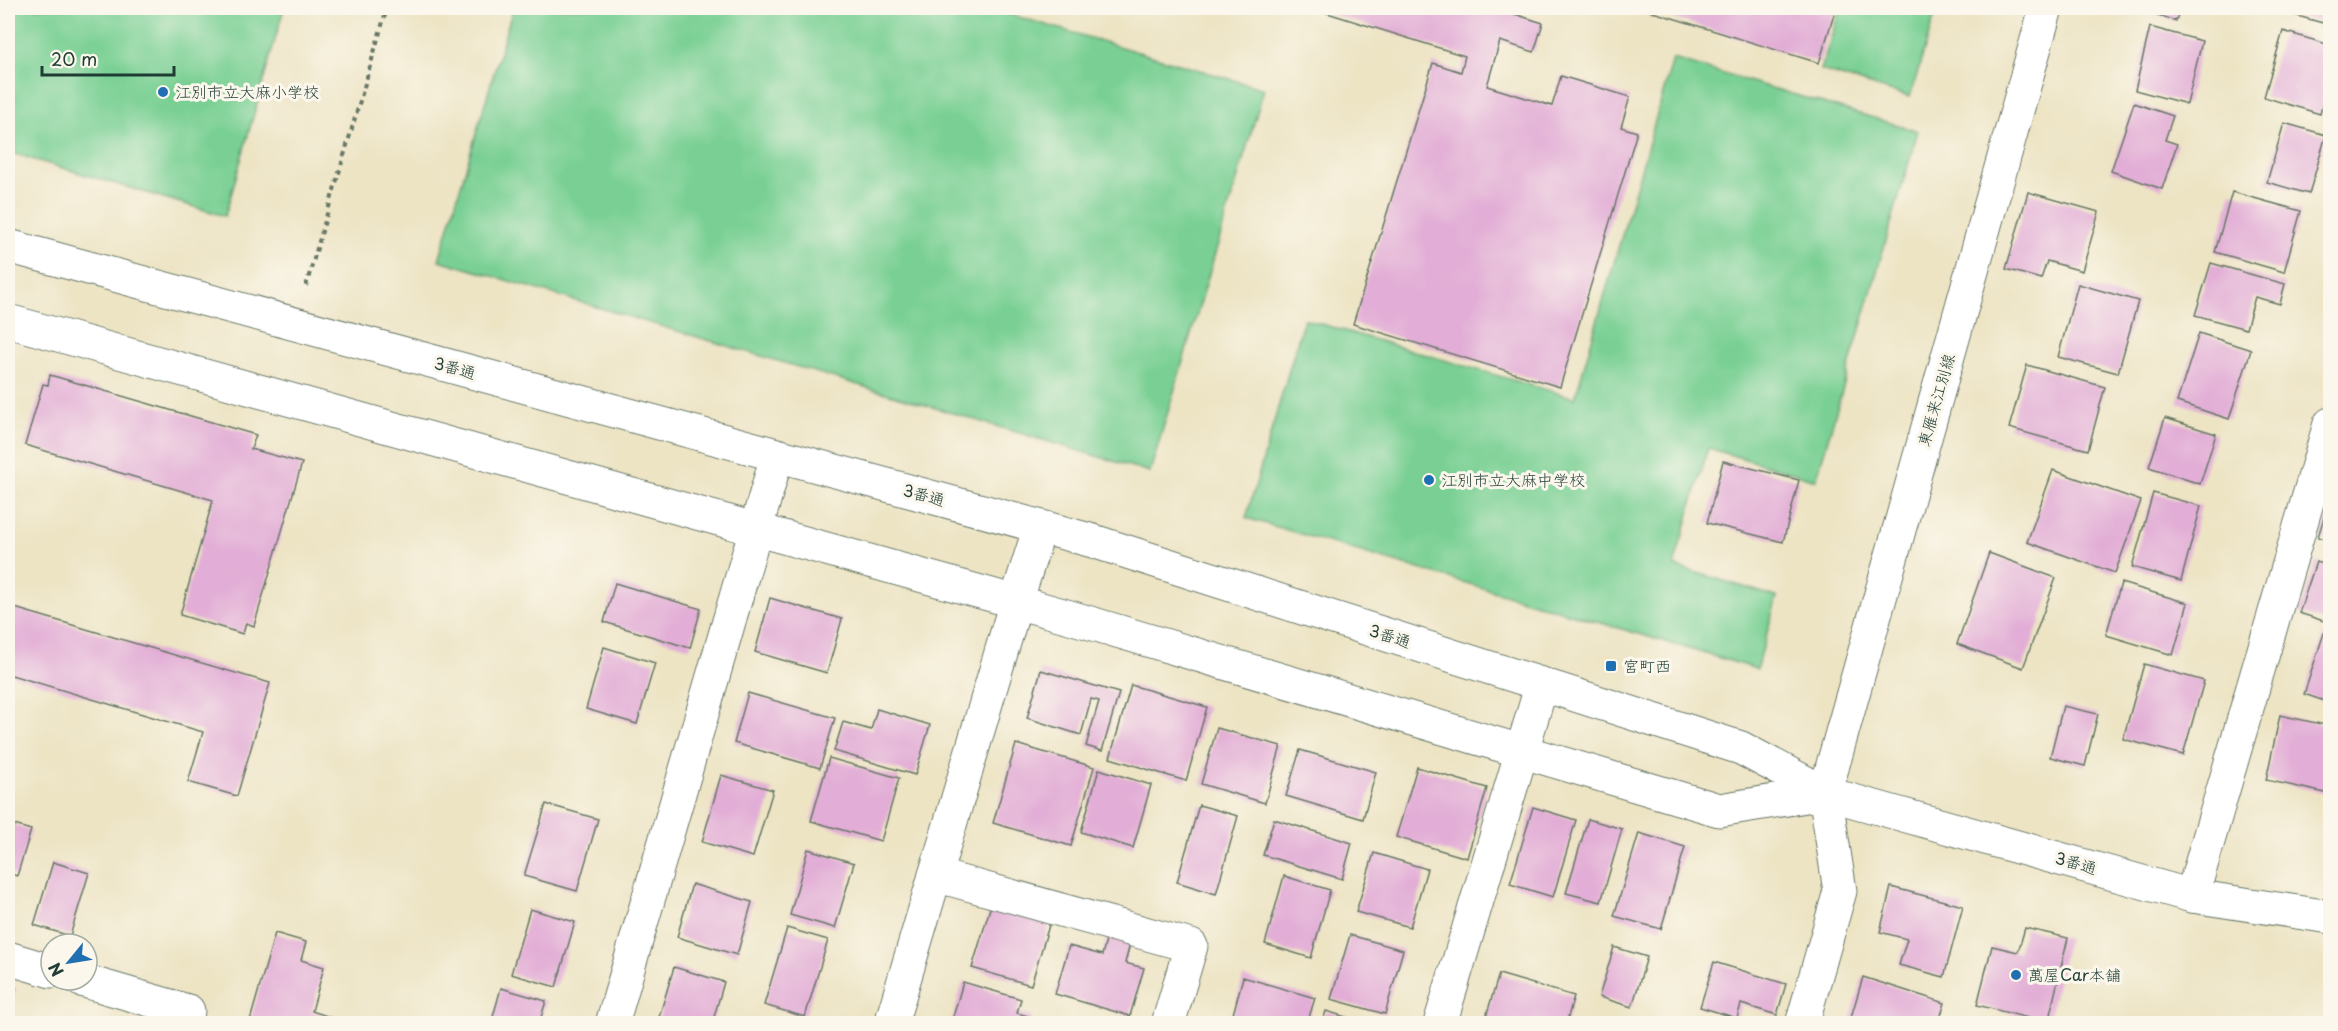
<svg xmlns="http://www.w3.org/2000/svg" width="2338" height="1031" font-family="'Playpen Sans','Klee One',sans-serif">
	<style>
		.green { fill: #7ad094; stroke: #4c8664; stroke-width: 1.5 }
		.building { fill: #e2add6 }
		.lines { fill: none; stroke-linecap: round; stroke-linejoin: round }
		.minor-casing { stroke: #677766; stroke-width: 35 }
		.tertiary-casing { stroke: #677766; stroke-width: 35 }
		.secondary-casing { stroke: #677766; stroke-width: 35 }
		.path { stroke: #677766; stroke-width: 4; stroke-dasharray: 4.5 4.5; stroke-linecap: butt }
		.minor { stroke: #fff; stroke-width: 33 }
		.tertiary { stroke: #fff; stroke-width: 33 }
		.secondary { stroke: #fff; stroke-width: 33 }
		.poi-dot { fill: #1f6fb2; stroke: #fbf7ec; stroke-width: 2 }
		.labels { text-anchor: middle; stroke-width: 6; stroke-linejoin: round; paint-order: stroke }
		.poi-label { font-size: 16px; fill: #1f3d34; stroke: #fbf7ec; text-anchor: start }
		.street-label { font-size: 16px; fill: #1f3d34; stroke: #fbf7ec }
	</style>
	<rect width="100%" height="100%" fill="#fbf7ec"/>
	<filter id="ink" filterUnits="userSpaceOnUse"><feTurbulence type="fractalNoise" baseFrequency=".0167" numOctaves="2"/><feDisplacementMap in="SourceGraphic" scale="12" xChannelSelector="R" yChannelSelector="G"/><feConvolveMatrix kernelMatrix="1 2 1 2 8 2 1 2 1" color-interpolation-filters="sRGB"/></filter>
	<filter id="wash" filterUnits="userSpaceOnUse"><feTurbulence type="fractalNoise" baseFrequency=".008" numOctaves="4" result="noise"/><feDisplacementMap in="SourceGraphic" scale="24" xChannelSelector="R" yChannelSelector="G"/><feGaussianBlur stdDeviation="1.35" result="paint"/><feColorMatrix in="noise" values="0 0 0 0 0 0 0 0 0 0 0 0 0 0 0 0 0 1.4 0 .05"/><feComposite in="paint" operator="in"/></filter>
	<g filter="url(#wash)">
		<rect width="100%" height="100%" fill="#ede4c4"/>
		<g class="green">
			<polygon points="8,8 284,8 225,216 8,152"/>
			<polygon points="513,8 989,8 1264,89 1150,472 439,260"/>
			<polygon points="1840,8 1937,8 1910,97 1821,70"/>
			<polygon points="1673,59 1918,131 1816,480 1708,448 1674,566 1777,597 1757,669 1246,518 1304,319 1575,398"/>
		</g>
		<g id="blocks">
			<g class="building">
				<polygon points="1322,8 1512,8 1511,13 1543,23 1534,52 1500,41 1487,86 1552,106 1561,76 1630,97 1621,127 1637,132 1560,387 1353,324 1433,63 1461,72 1465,56 1321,11"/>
				<polygon points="1640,8 1836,8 1819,63"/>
				<polygon points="2137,8 2180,8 2176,21"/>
				<polygon points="2296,8 2330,8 2330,25 2294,15"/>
				<polygon points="2150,27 2202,41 2187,104 2135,90"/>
				<polygon points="2283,31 2330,45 2330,78 2320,114 2264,97"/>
				<polygon points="2134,103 2173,116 2165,140 2177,144 2162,189 2111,171"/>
				<polygon points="2284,123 2326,135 2309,194 2267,182"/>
				<polygon points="2028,192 2099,212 2082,271 2047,261 2041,279 2006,269"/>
				<polygon points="2232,192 2301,211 2284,272 2215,252"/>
				<polygon points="2211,263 2285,284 2280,304 2255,297 2246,329 2195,315"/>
				<polygon points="2078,284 2138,301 2118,373 2058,357"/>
				<polygon points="2199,333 2251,350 2229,419 2177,402"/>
				<polygon points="2027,365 2105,387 2088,450 2009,428"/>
				<polygon points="50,375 256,435 251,449 302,463 254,626 246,623 243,634 180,615 213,500 25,445 43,384 48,385"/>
				<polygon points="2165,418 2216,434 2200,484 2149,467"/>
				<polygon points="1723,461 1799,480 1783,542 1707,523"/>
				<polygon points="2053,470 2141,501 2115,573 2027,542"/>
				<polygon points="2153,493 2201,506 2181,581 2132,567"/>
				<polygon points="2330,497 2330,541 2318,537"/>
				<polygon points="1989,553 2056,578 2023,668 1957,644"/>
				<polygon points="2316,562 2330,566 2330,623 2299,613"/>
				<polygon points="615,583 701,609 690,648 604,622"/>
				<polygon points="2121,583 2188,603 2173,655 2106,635"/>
				<polygon points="770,598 842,619 827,673 755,652"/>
				<polygon points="8,606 270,683 237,796 188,782 203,732 8,674"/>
				<polygon points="2324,633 2330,635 2330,703 2304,694"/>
				<polygon points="604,647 655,663 637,724 586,709"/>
				<polygon points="2144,664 2204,681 2183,755 2123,739"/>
				<polygon points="1041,670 1119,693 1102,751 1086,746 1099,701 1091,699 1081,735 1027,718"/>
				<polygon points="1131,685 1207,707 1186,781 1110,758"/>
				<polygon points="748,693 835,718 820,768 734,743"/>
				<polygon points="2063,706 2098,714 2085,766 2050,757"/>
				<polygon points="877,709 930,725 915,775 834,751 843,722 871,730"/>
				<polygon points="2280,715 2330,726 2330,794 2266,780"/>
				<polygon points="1217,728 1281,746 1265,803 1201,784"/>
				<polygon points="1016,744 1094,767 1071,846 993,823"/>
				<polygon points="1300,750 1376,772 1363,819 1286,796"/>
				<polygon points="829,758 899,778 881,841 811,821"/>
				<polygon points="1417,767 1487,788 1467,858 1396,837"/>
				<polygon points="1099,769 1151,785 1133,848 1081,832"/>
				<polygon points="721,775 773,790 753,857 702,842"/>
				<polygon points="546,804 598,819 577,891 524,876"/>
				<polygon points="1199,805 1238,816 1216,894 1177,882"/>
				<polygon points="1533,807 1576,820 1553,897 1510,884"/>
				<polygon points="1274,819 1352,843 1342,879 1263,855"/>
				<polygon points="1588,819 1622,829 1601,902 1566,893"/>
				<polygon points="8,823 31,830 17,876 8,873"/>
				<polygon points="1639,833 1685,847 1661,929 1614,916"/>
				<polygon points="808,849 854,863 835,928 790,915"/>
				<polygon points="1374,853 1427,869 1410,927 1356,912"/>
				<polygon points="53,862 89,873 70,936 34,925"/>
				<polygon points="1284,876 1330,890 1311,958 1265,944"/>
				<polygon points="692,884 752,902 737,955 677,937"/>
				<polygon points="1891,887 1963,906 1944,977 1899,965 1907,939 1880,932"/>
				<polygon points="991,905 1050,922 1031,985 972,968"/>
				<polygon points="530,909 575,922 556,987 511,974"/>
				<polygon points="787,928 828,940 805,1017 764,1005"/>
				<polygon points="2025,928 2068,938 2048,1023 1977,1005 1992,946 2018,952"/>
				<polygon points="1109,930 1132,936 1125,963 1144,968 1130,1016 1055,994 1069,946 1102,955"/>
				<polygon points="275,933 306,942 301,960 324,967 312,1011 339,1020 338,1024 249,1024"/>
				<polygon points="1350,935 1403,950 1385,1014 1331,999"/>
				<polygon points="1614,947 1647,957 1632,1007 1599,997"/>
				<polygon points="1714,962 1786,984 1777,1015 1741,1004 1737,1018 1700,1007"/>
				<polygon points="674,967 724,982 712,1024 657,1024"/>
				<polygon points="1499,974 1574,996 1566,1024 1498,1024 1485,1020"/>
				<polygon points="1243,977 1315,998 1307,1024 1252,1024 1232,1018"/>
				<polygon points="1863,977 1945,1003 1938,1024 1849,1024"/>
				<polygon points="963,982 1021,999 1017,1013 1032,1017 1030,1024 951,1024"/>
				<polygon points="8,986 16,988 8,1015"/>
				<polygon points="501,988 546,1001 539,1024 491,1024"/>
				<polygon points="1326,1011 1366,1023 1366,1024 1322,1024"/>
			</g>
		</g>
	</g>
	<g filter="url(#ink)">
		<use href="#blocks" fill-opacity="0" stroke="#677766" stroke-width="1.5"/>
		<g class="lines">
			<g class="minor-casing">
				<g id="minor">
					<polyline points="935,875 1191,946 1168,1024"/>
					<polyline points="2192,896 2330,424"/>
					<polyline points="8,958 51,971"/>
					<polyline points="81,980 188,1011 184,1024"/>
					<polyline points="612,1024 777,456"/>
					<polyline points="891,1024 1016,602 1040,527"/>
					<polyline points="1440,1024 1542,684"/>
					<polyline points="1802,1024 1840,891 1825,793"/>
				</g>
			</g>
			<g class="tertiary-casing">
				<g id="tertiary">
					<polyline points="8,246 1093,541 1741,748 1825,793"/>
					<polyline points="8,321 1070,617 1719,810 1825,793"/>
				</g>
			</g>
			<g class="secondary-casing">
				<polyline id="secondary" points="2046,8 1825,793 2192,896 2330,917"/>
			</g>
			<polyline class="path" points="306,286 387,8"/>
			<use href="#minor" class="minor"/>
			<use href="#tertiary" class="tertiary"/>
			<use href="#secondary" class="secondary"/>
		</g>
	</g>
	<g class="poi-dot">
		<circle cx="163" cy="92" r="6"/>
		<circle cx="1429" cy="480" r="6"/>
		<rect x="1605" y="660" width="12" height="12" rx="3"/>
		<circle cx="2016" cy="975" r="6"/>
	</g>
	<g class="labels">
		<g class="poi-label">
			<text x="175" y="98">江別市立大麻小学校</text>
			<text x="1441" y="486">江別市立大麻中学校</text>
			<text x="1623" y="672">宮町西</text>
			<text x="2028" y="981">萬屋Car本舗</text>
		</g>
		<g class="street-label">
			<text transform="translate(455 368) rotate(15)" y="6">3番通</text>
			<text transform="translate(1936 400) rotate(-74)" y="6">東雁来江別線</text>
			<text transform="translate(924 495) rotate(15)" y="6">3番通</text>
			<text transform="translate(1390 636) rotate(18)" y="6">3番通</text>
			<text transform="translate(2076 863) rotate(16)" y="6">3番通</text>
		</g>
	</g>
	<rect width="2338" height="1031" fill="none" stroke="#fbf7ec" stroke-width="30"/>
	<g transform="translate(69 962) rotate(240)"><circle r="28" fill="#fbf7ec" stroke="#a3ada2" stroke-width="1.5"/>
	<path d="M0-4.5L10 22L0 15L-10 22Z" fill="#1f6fb2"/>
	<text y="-9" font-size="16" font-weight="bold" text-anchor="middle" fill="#1f3d34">N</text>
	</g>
	<path d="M42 66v9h132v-9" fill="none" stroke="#1f3d34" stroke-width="3"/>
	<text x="51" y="66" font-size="18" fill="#1f3d34" stroke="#fbf7ec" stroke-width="4.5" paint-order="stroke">20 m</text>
</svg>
